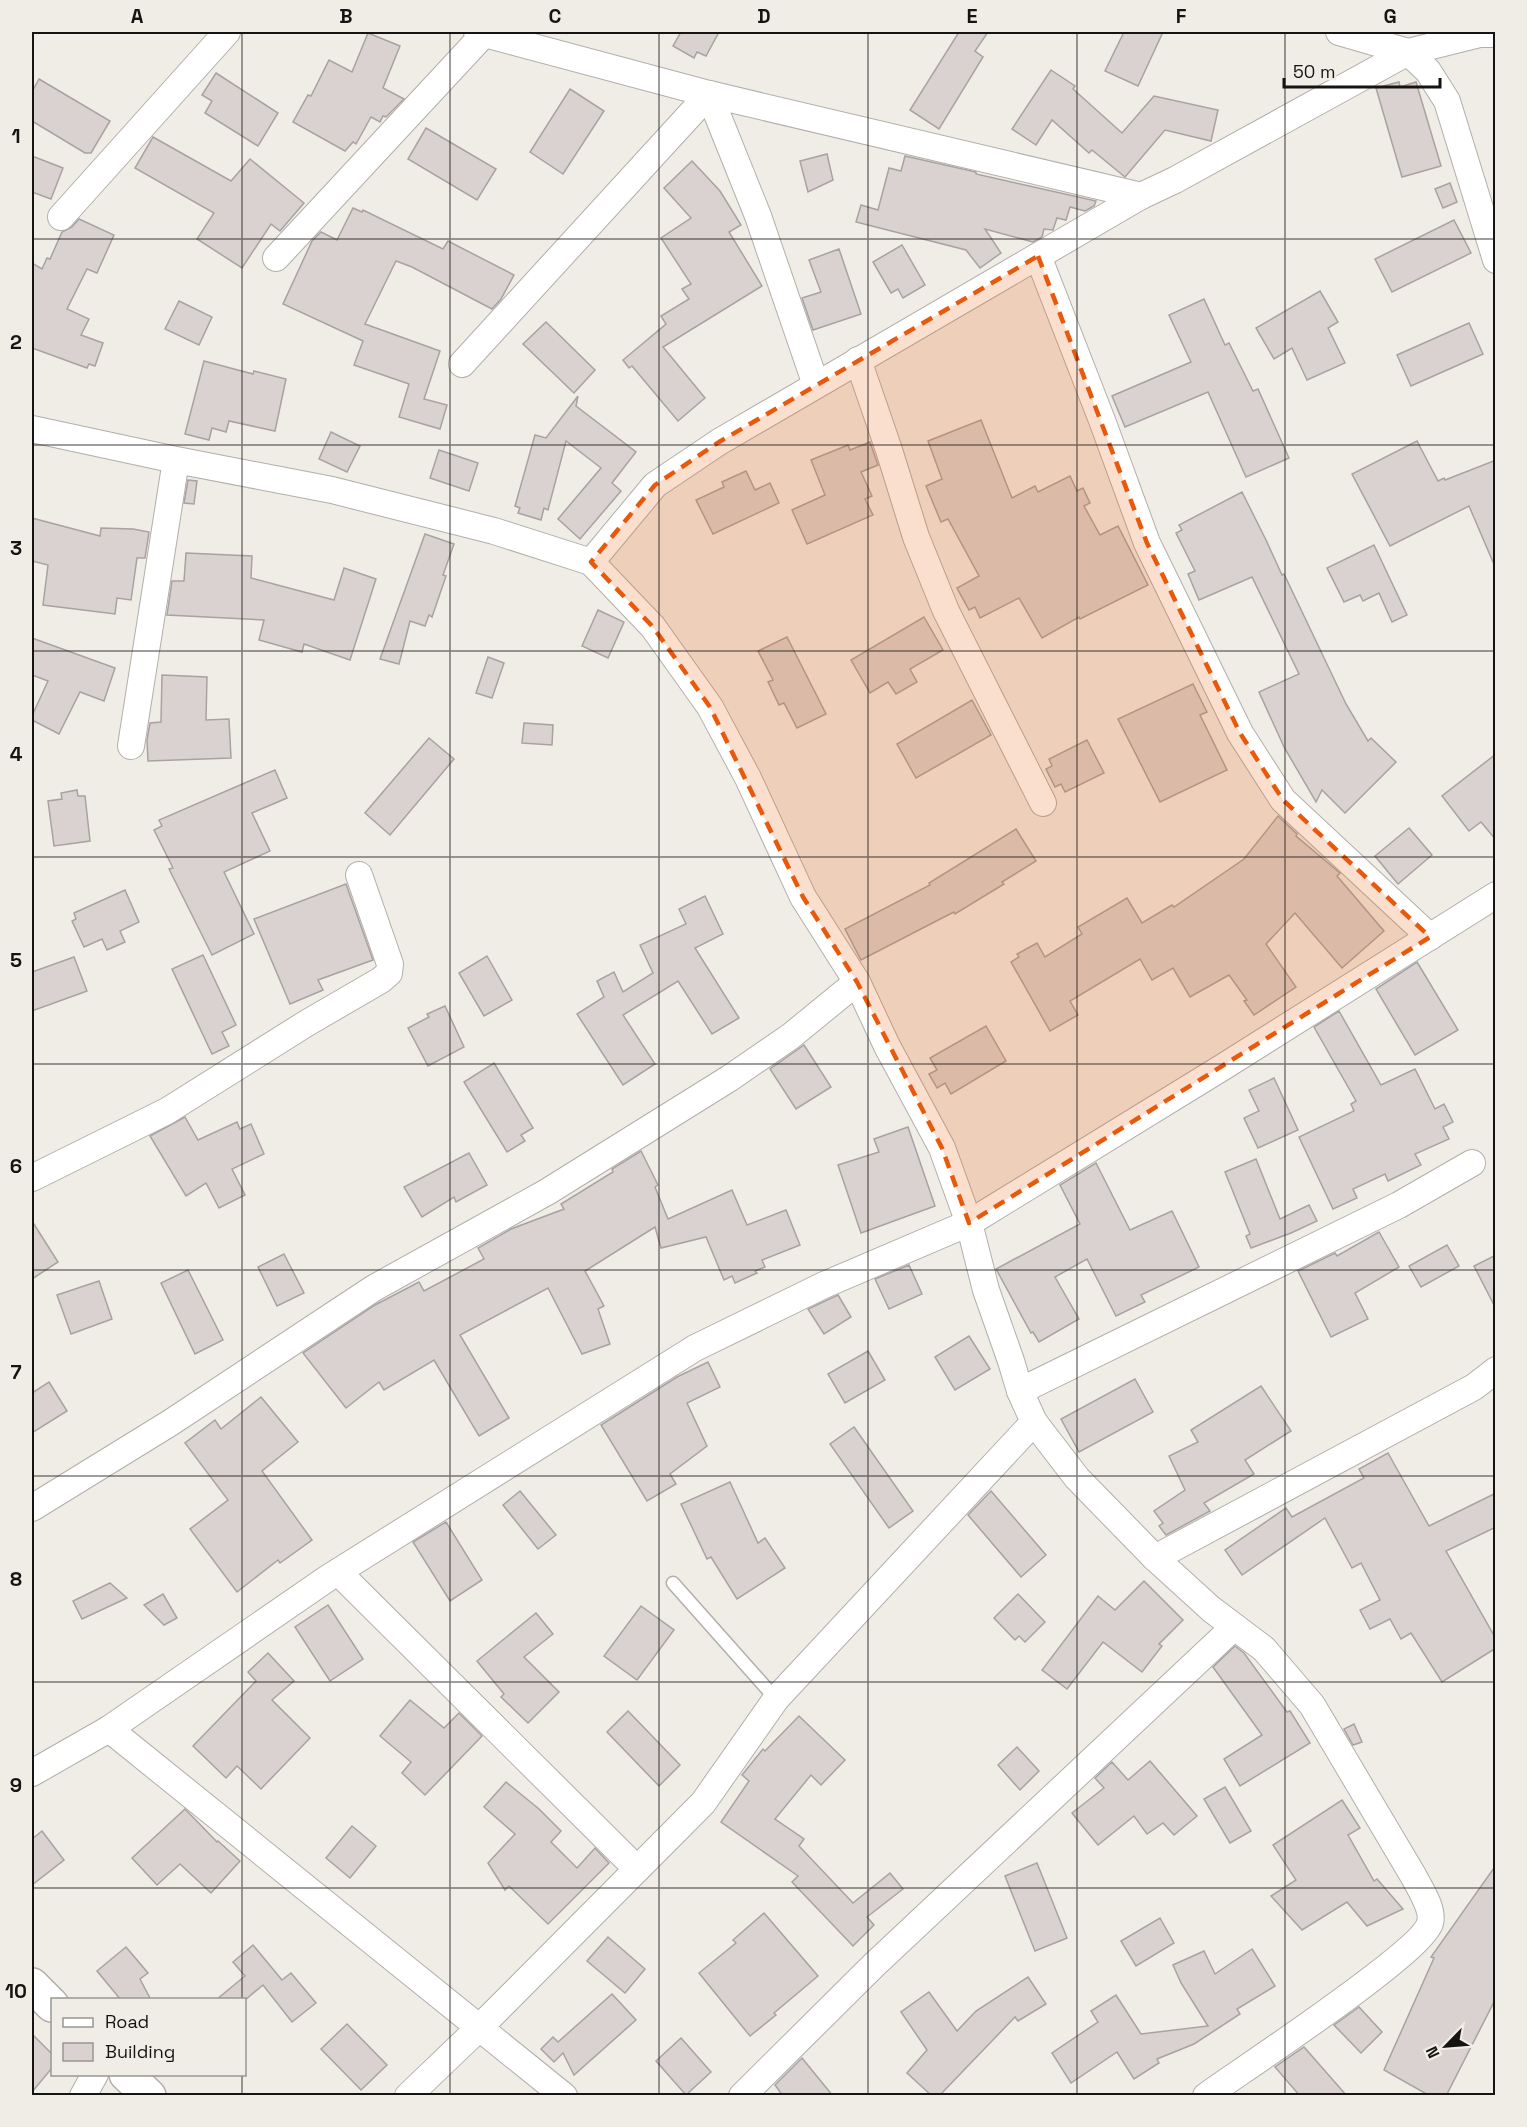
<svg xmlns="http://www.w3.org/2000/svg" width="1527" height="2127" font-family="'Space Grotesk',sans-serif">
	<style>
		.building { fill: #d9d2d0; stroke: #a8a2a0; stroke-width: 1.5 }
		.lines { fill: none; stroke-linecap: round; stroke-linejoin: round }
		.lane-casing { stroke: #b2afaa; stroke-width: 15 }
		.street-casing { stroke: #b2afaa; stroke-width: 28 }
		.secondary-casing { stroke: #b2afaa; stroke-width: 36 }
		.lane { stroke: #fff; stroke-width: 12 }
		.street { stroke: #fff; stroke-width: 26 }
		.secondary { stroke: #fff; stroke-width: 33 }
		.marked { fill: #e8590c; fill-opacity: 0.2; stroke: #e8590c; stroke-width: 4.5; stroke-dasharray: 12 8; stroke-linejoin: round }
		.grid { fill: none; stroke: #151412; stroke-width: 1.5; stroke-opacity: 0.55 }
		.neatline { fill: none; stroke: #151412; stroke-width: 2 }
		.grid-label { font-size: 20px; text-anchor: middle; font-weight: bold; fill: #151412 }
	</style>
	<rect width="100%" height="100%" fill="#f0ede7"/>
	<g class="building">
		<polygon points="681,32 719,32 706,56 697,52 694,58 673,46"/>
		<polygon points="959,32 988,32 975,51 983,57 939,129 910,110"/>
		<polygon points="1124,32 1163,32 1138,86 1105,71"/>
		<polygon points="368,33 400,46 383,88 404,99 386,117 383,116 380,122 371,117 356,144 353,142 345,151 293,122 308,95 311,96 329,60 352,72"/>
		<polygon points="1051,70 1075,86 1073,89 1122,133 1154,96 1218,110 1211,141 1165,130 1125,177 1092,150 1089,153 1052,120 1036,145 1012,129"/>
		<polygon points="216,73 278,113 258,146 205,113 212,101 202,95"/>
		<polygon points="39,79 110,121 91,153 85,153 32,121 32,92"/>
		<polygon points="1399,82 1400,87 1416,82 1441,166 1402,177 1376,88"/>
		<polygon points="570,89 604,111 563,174 530,152"/>
		<polygon points="426,128 496,169 477,200 408,159"/>
		<polygon points="153,137 231,181 250,159 304,203 280,231 271,224 242,268 197,239 214,213 135,168"/>
		<polygon points="827,154 833,180 808,192 800,161"/>
		<polygon points="32,156 63,168 51,199 32,192"/>
		<polygon points="905,156 976,172 976,174 1096,201 1094,206 1085,211 1070,207 1066,220 1057,218 1053,230 1044,229 1042,237 1033,242 985,229 1001,253 980,268 966,250 856,222 861,205 878,210 889,168 901,171"/>
		<polygon points="692,161 720,191 741,225 729,232 762,286 663,347 705,398 678,421 632,366 629,368 623,360 666,324 661,316 689,299 682,289 691,284 661,238 691,218 664,188"/>
		<polygon points="1450,183 1457,202 1443,208 1435,189"/>
		<polygon points="353,208 362,212 363,210 443,249 448,241 514,275 501,299 492,309 412,267 396,261 365,324 440,351 424,399 447,405 440,429 399,417 409,384 354,365 363,341 283,304 312,241 321,232 337,240"/>
		<polygon points="79,219 114,235 97,273 87,269 67,309 89,319 81,335 103,343 95,366 89,364 87,368 32,348 32,263 42,269 47,258 50,259 62,232 72,227"/>
		<polygon points="1454,220 1471,253 1392,292 1375,259"/>
		<polygon points="902,245 925,285 903,298 898,289 891,293 873,262"/>
		<polygon points="839,249 861,314 813,330 802,298 821,292 809,260"/>
		<polygon points="1320,291 1338,322 1328,328 1345,363 1307,380 1292,348 1274,359 1256,328"/>
		<polygon points="1204,299 1225,345 1229,343 1253,391 1258,389 1289,458 1246,477 1208,392 1125,427 1112,396 1191,362 1169,315"/>
		<polygon points="179,301 212,317 199,345 165,329"/>
		<polygon points="546,322 595,370 574,393 523,344"/>
		<polygon points="1469,323 1483,354 1411,386 1397,355"/>
		<polygon points="204,361 253,374 254,371 286,379 275,431 229,421 226,432 212,428 209,440 185,434"/>
		<polygon points="578,396 576,406 636,452 612,483 621,491 580,539 558,519 601,468 566,441 548,510 544,508 541,520 518,513 520,508 515,506 535,435 546,438"/>
		<polygon points="981,420 1012,498 1035,486 1038,492 1070,476 1077,491 1083,488 1090,503 1084,506 1100,535 1118,526 1148,585 1080,619 1079,617 1042,638 1019,598 980,618 975,607 969,610 957,588 979,576 948,519 941,522 926,486 942,479 928,441"/>
		<polygon points="331,432 360,446 347,472 319,459"/>
		<polygon points="1417,441 1438,481 1444,478 1445,480 1496,460 1496,569 1469,506 1390,546 1352,474"/>
		<polygon points="870,442 878,465 861,472 872,496 865,499 873,515 807,544 792,510 825,495 811,460 848,445 850,450"/>
		<polygon points="439,450 478,463 469,491 430,478"/>
		<polygon points="746,471 755,490 770,483 779,503 713,534 696,500 724,487 722,482"/>
		<polygon points="188,480 197,481 194,504 184,503"/>
		<polygon points="1242,492 1266,540 1282,575 1284,574 1346,704 1368,741 1371,738 1396,762 1345,813 1322,790 1316,802 1284,747 1259,692 1299,674 1252,577 1199,600 1188,574 1195,571 1176,533 1182,530 1179,525"/>
		<polygon points="32,518 100,536 101,528 133,529 149,532 145,558 137,558 131,600 117,598 115,614 43,605 48,565 32,561"/>
		<polygon points="425,534 454,544 443,575 446,576 432,617 429,615 425,626 410,621 399,664 380,659"/>
		<polygon points="1374,545 1407,615 1392,622 1379,593 1363,601 1360,595 1344,602 1327,568"/>
		<polygon points="186,553 252,556 251,578 334,600 344,568 376,579 350,660 304,644 302,652 259,640 264,620 167,615 172,581 184,581"/>
		<polygon points="598,610 624,622 608,658 582,646"/>
		<polygon points="924,617 943,650 910,669 917,682 896,694 888,682 870,693 851,660"/>
		<polygon points="787,637 826,714 797,728 784,703 779,705 768,682 773,680 758,651"/>
		<polygon points="32,638 115,668 104,701 80,692 59,734 32,720 32,716 48,681 32,675"/>
		<polygon points="488,657 504,663 492,698 476,693"/>
		<polygon points="162,675 207,677 206,720 229,719 231,758 148,761 147,740 150,723 161,722"/>
		<polygon points="1193,684 1207,712 1200,715 1227,770 1160,802 1118,719"/>
		<polygon points="972,700 991,735 916,778 897,744"/>
		<polygon points="524,723 553,725 552,745 522,743"/>
		<polygon points="429,738 454,759 390,835 365,813"/>
		<polygon points="1087,740 1104,773 1065,792 1061,784 1055,787 1046,769 1052,766 1049,759"/>
		<polygon points="1496,754 1496,840 1481,822 1469,831 1442,796"/>
		<polygon points="275,770 287,798 252,813 270,851 224,872 254,934 212,955 169,869 173,868 154,830 162,826 159,820"/>
		<polygon points="77,790 78,796 85,796 90,841 54,846 48,801 62,799 61,793"/>
		<polygon points="1278,816 1297,834 1296,836 1340,873 1337,876 1384,931 1342,968 1295,913 1266,944 1296,987 1254,1015 1244,1001 1247,1000 1229,975 1190,997 1173,968 1152,980 1140,959 1070,1001 1078,1015 1050,1031 1011,962 1019,957 1017,954 1037,943 1045,957 1082,934 1078,927 1127,898 1142,923 1172,905 1174,907 1244,859"/>
		<polygon points="1409,828 1432,855 1398,884 1375,856"/>
		<polygon points="1016,829 1036,861 1002,882 1004,884 955,914 954,912 948,915 861,960 845,929 930,885 929,883"/>
		<polygon points="346,884 373,960 318,980 323,990 290,1004 254,919"/>
		<polygon points="125,890 139,922 120,931 125,942 107,950 102,939 84,947 72,921 76,919 74,913"/>
		<polygon points="705,896 723,934 695,948 739,1018 712,1034 678,981 623,1015 655,1064 623,1085 577,1014 604,997 597,981 614,972 623,992 653,973 640,945 686,924 679,909"/>
		<polygon points="203,955 236,1025 222,1032 229,1046 212,1054 172,969"/>
		<polygon points="487,956 512,1000 484,1016 459,973"/>
		<polygon points="74,957 87,991 32,1011 32,972"/>
		<polygon points="1417,962 1458,1030 1415,1055 1376,989"/>
		<polygon points="445,1006 464,1047 428,1066 408,1028 429,1017 427,1014"/>
		<polygon points="1339,1011 1381,1085 1415,1069 1435,1109 1444,1104 1453,1122 1443,1127 1449,1139 1415,1154 1421,1165 1388,1181 1385,1174 1353,1189 1357,1198 1333,1209 1299,1137 1354,1111 1351,1104 1356,1101 1314,1027"/>
		<polygon points="986,1026 1006,1061 951,1094 945,1083 937,1088 929,1074 937,1070 930,1058"/>
		<polygon points="804,1045 831,1087 796,1109 770,1069"/>
		<polygon points="494,1063 533,1128 521,1135 525,1141 507,1152 464,1082"/>
		<polygon points="1274,1078 1298,1130 1258,1148 1244,1118 1259,1111 1249,1090"/>
		<polygon points="185,1117 198,1140 237,1122 240,1129 251,1124 264,1154 232,1169 245,1195 219,1208 206,1183 186,1196 150,1136"/>
		<polygon points="908,1127 935,1206 861,1233 838,1165 879,1152 874,1139"/>
		<polygon points="641,1151 658,1185 655,1187 668,1219 732,1190 747,1225 786,1210 800,1245 762,1260 765,1267 755,1271 757,1273 735,1283 732,1276 724,1280 706,1237 661,1248 655,1227 585,1271 604,1306 598,1309 610,1344 582,1354 548,1288 460,1335 509,1418 479,1436 434,1360 384,1390 379,1382 346,1408 303,1353 375,1305 419,1282 424,1291 484,1259 478,1248 511,1229 564,1209 561,1204 613,1172 612,1169"/>
		<polygon points="469,1153 487,1185 456,1202 454,1197 422,1217 404,1187"/>
		<polygon points="1256,1159 1280,1219 1309,1205 1317,1221 1291,1233 1251,1248 1246,1236 1250,1234 1225,1172"/>
		<polygon points="1096,1163 1130,1230 1172,1211 1199,1267 1141,1295 1145,1302 1116,1316 1087,1259 1055,1277 1079,1319 1039,1342 1033,1332 1031,1333 996,1269 1080,1224 1060,1185"/>
		<polygon points="32,1221 58,1262 32,1279"/>
		<polygon points="1379,1232 1399,1267 1355,1293 1368,1319 1331,1337 1298,1271 1335,1253 1337,1256"/>
		<polygon points="1447,1245 1459,1266 1421,1287 1409,1266"/>
		<polygon points="284,1254 304,1293 277,1306 258,1267"/>
		<polygon points="1496,1255 1496,1309 1474,1266"/>
		<polygon points="909,1265 922,1294 889,1309 875,1279"/>
		<polygon points="188,1270 223,1340 195,1354 161,1283"/>
		<polygon points="99,1281 112,1319 71,1334 57,1295"/>
		<polygon points="838,1295 851,1317 824,1334 808,1309"/>
		<polygon points="969,1336 990,1369 955,1390 935,1357"/>
		<polygon points="868,1351 885,1380 845,1403 828,1374"/>
		<polygon points="708,1362 720,1387 687,1403 707,1446 670,1474 676,1484 647,1501 601,1425 677,1377"/>
		<polygon points="1135,1379 1153,1412 1079,1452 1061,1419"/>
		<polygon points="49,1382 67,1411 32,1433 32,1393"/>
		<polygon points="1261,1386 1291,1431 1245,1460 1254,1474 1204,1503 1210,1511 1166,1535 1159,1526 1163,1523 1154,1511 1185,1490 1169,1456 1198,1442 1191,1430"/>
		<polygon points="261,1397 298,1442 262,1471 312,1540 280,1563 278,1560 237,1592 190,1529 228,1500 185,1443 215,1420 221,1429"/>
		<polygon points="854,1427 913,1511 889,1528 830,1444"/>
		<polygon points="1388,1453 1429,1526 1496,1493 1496,1527 1446,1551 1496,1639 1496,1648 1442,1682 1411,1633 1401,1639 1390,1619 1370,1629 1360,1610 1380,1600 1361,1563 1352,1568 1325,1518 1242,1575 1225,1550 1286,1508 1292,1517 1364,1478 1359,1469"/>
		<polygon points="730,1482 758,1543 765,1538 785,1568 737,1599 711,1557 707,1559 681,1504"/>
		<polygon points="520,1491 556,1535 538,1549 503,1505"/>
		<polygon points="991,1491 1046,1555 1021,1577 968,1515"/>
		<polygon points="446,1522 482,1580 450,1601 413,1542"/>
		<polygon points="1144,1581 1183,1620 1159,1644 1162,1646 1142,1672 1103,1642 1067,1689 1042,1670 1098,1596 1115,1610"/>
		<polygon points="110,1583 127,1598 82,1619 73,1601"/>
		<polygon points="163,1594 177,1618 164,1625 144,1605"/>
		<polygon points="1018,1594 1045,1622 1025,1642 1019,1636 1015,1640 994,1618"/>
		<polygon points="328,1605 363,1659 330,1681 295,1627"/>
		<polygon points="641,1606 674,1630 637,1680 604,1656"/>
		<polygon points="536,1613 553,1634 524,1657 559,1692 528,1723 501,1697 504,1694 477,1661"/>
		<polygon points="1235,1646 1244,1653 1287,1712 1290,1711 1310,1743 1240,1786 1224,1759 1262,1735 1213,1667"/>
		<polygon points="268,1653 294,1681 272,1700 310,1738 261,1789 237,1766 226,1778 193,1746 256,1681 248,1672"/>
		<polygon points="410,1700 444,1728 459,1713 482,1736 425,1795 402,1773 411,1762 380,1736"/>
		<polygon points="628,1711 680,1765 659,1786 607,1732"/>
		<polygon points="799,1716 845,1760 821,1785 811,1775 775,1819 804,1839 799,1846 853,1903 890,1873 903,1889 867,1917 874,1925 853,1946 792,1882 798,1876 721,1822 749,1781 742,1775 763,1749 765,1751"/>
		<polygon points="1354,1724 1362,1742 1353,1745 1344,1729"/>
		<polygon points="1017,1747 1039,1771 1020,1790 998,1765"/>
		<polygon points="1150,1761 1197,1816 1174,1835 1163,1823 1147,1834 1134,1816 1098,1845 1072,1813 1104,1788 1095,1778 1112,1762 1128,1780"/>
		<polygon points="506,1782 539,1809 561,1831 551,1842 577,1868 595,1848 609,1863 548,1924 509,1886 505,1890 488,1863 515,1834 484,1807"/>
		<polygon points="1225,1787 1251,1831 1230,1843 1204,1799"/>
		<polygon points="1342,1800 1360,1828 1348,1835 1374,1881 1377,1879 1403,1909 1367,1926 1347,1902 1302,1930 1271,1896 1296,1880 1273,1845"/>
		<polygon points="185,1809 217,1842 218,1841 240,1861 211,1893 180,1864 157,1885 132,1858"/>
		<polygon points="352,1826 376,1846 350,1878 326,1858"/>
		<polygon points="42,1831 64,1860 32,1885 32,1839"/>
		<polygon points="1037,1863 1067,1938 1035,1951 1005,1876"/>
		<polygon points="1496,1865 1496,1998 1446,2096 1430,2096 1384,2070 1434,1958 1431,1957"/>
		<polygon points="764,1913 818,1976 774,2013 776,2015 750,2036 699,1973 736,1943 733,1940"/>
		<polygon points="1160,1918 1174,1943 1136,1966 1121,1941"/>
		<polygon points="608,1937 645,1969 625,1993 587,1961"/>
		<polygon points="253,1945 282,1980 291,1973 316,2003 292,2022 263,1985 245,2000 216,2000 245,1976 233,1962"/>
		<polygon points="126,1947 148,1973 140,1979 151,2000 121,2000 97,1971"/>
		<polygon points="1252,1949 1275,1986 1237,2009 1240,2014 1194,2044 1157,2059 1159,2063 1134,2079 1117,2052 1071,2083 1052,2053 1098,2022 1091,2011 1116,1995 1141,2034 1208,2026 1181,1983 1173,1965 1204,1951 1215,1974"/>
		<polygon points="1028,1977 1046,2004 1018,2021 1015,2017 939,2096 932,2096 907,2073 927,2050 901,2012 929,1992 957,2031 976,2011"/>
		<polygon points="612,1994 636,2020 574,2075 563,2053 554,2062 541,2049 553,2037 558,2042"/>
		<polygon points="1359,2007 1382,2032 1361,2053 1334,2025"/>
		<polygon points="347,2024 387,2065 361,2090 321,2049"/>
		<polygon points="32,2034 52,2054 52,2068 32,2092"/>
		<polygon points="681,2038 711,2072 686,2095 656,2061"/>
		<polygon points="1304,2047 1347,2096 1300,2096 1275,2067"/>
		<polygon points="802,2058 833,2096 783,2096 775,2085"/>
	</g>
	<g class="lines">
		<g class="lane-casing">
			<polyline id="lane" points="673,1583 776,1699"/>
		</g>
		<g class="street-casing">
			<g id="street">
				<polyline points="477,32 709,94 1141,196 1175,180 1408,52 1480,34 1496,34"/>
				<polyline points="1339,32 1408,52 1428,71 1447,101 1496,260"/>
				<polyline points="61,217 227,32"/>
				<polyline points="1038,256 1103,423 1147,543 1240,733 1283,800 1430,937"/>
				<polyline points="276,258 485,33"/>
				<polyline points="858,360 889,450 916,537 946,611 1043,803"/>
				<polyline points="462,364 709,94 758,216 816,385"/>
				<polyline points="32,429 176,460 332,490 494,531 591,562 655,485 719,442 1141,196"/>
				<path d="M591,562l62,65 57,80 38,71 55,119 54,85 30,64 55,102 27,75 17,67 25,71 9,30 14,31 43,56 78,80 56,51 53,40 48,56 102,172c6,12 20,32 16,46 -9,30 -188,147 -224,173"/>
				<polyline points="131,746 176,460"/>
				<polyline points="32,1178 167,1111 307,1023 381,980 389,973 390,964 359,875"/>
				<polyline points="1020,1391 1399,1205 1472,1163"/>
				<polyline points="32,1508 170,1423 374,1288 547,1192 730,1078 791,1036 857,982"/>
				<polyline points="1155,1558 1474,1387 1496,1370"/>
				<polyline points="338,1572 637,1869"/>
				<polyline points="109,1729 564,2096"/>
				<polyline points="32,1773 109,1729 328,1578 695,1348 824,1285 969,1223 1223,1067 1496,895"/>
				<polyline points="83,2096 95,2074"/>
				<polyline points="408,2096 479,2028 703,1803 776,1699 1034,1422"/>
				<polyline points="742,2096 874,1965 1234,1627"/>
			</g>
		</g>
		<g class="secondary-casing">
			<g id="secondary">
				<polyline points="32,1985 52,2005"/>
				<polyline points="126,2074 149,2096"/>
			</g>
		</g>
		<use href="#lane" class="lane"/>
		<use href="#street" class="street"/>
		<use href="#secondary" class="secondary"/>
	</g>
	<path class="marked" d="M1038,256l109,287 93,190 43,67 147,137 -461,286 -27,-75 -85,-166 -54,-85 -93,-190 -57,-80 -62,-65 64,-77 64,-43z"/>
	<path class="grid" d="M242,32v1968M450,32v2064M659,32v2064M868,32v2064M1077,32v2064M1285,32v2064M32,239h1464M32,445h1464M32,651h1464M32,857h1464M32,1064h1464M32,1270h1464M32,1476h1464M32,1682h1464M32,1888h1464M242,2074v22"/>
	<rect width="1527" height="2127" fill="none" stroke="#f0ede7" stroke-width="66"/>
	<rect x="51" y="1998" width="195" height="78" fill="#f0ede7" stroke="#989692" stroke-width="1.5"/>
	<rect x="63" y="2018" width="30" height="9" fill="#ffffff" stroke="#989692" stroke-width="1.5"/>
	<text x="105" y="2028" font-size="18" fill="#151412">Road</text>
	<rect x="63" y="2043" width="30" height="18" fill="#d9d2d0" stroke="#989692" stroke-width="1.5"/>
	<text x="105" y="2058" font-size="18" fill="#151412">Building</text>
	<g transform="translate(1446 2046) rotate(245)" stroke="#f0ede7" stroke-width="4.5" paint-order="stroke">
	<path d="M0-4.5L10 22L0 15L-10 22Z" fill="#151412"/>
	<text y="-9" font-size="16" font-weight="bold" text-anchor="middle" fill="#151412">N</text>
	</g>
	<path d="M1284 78v9h156v-9" fill="none" stroke="#151412" stroke-width="3"/>
	<text x="1293" y="78" font-size="18" fill="#151412" stroke="#f0ede7" stroke-width="4.5" paint-order="stroke">50 m</text>
	<rect x="33" y="33" width="1461" height="2061" class="neatline"/>
	<g class="grid-label">
		<text x="137" y="23">A</text>
		<text x="346" y="23">B</text>
		<text x="555" y="23">C</text>
		<text x="764" y="23">D</text>
		<text x="972" y="23">E</text>
		<text x="1181" y="23">F</text>
		<text x="1390" y="23">G</text>
		<text x="16" y="143">1</text>
		<text x="16" y="349">2</text>
		<text x="16" y="555">3</text>
		<text x="16" y="761">4</text>
		<text x="16" y="967">5</text>
		<text x="16" y="1173">6</text>
		<text x="16" y="1379">7</text>
		<text x="16" y="1586">8</text>
		<text x="16" y="1792">9</text>
		<text x="16" y="1998">10</text>
	</g>
</svg>
